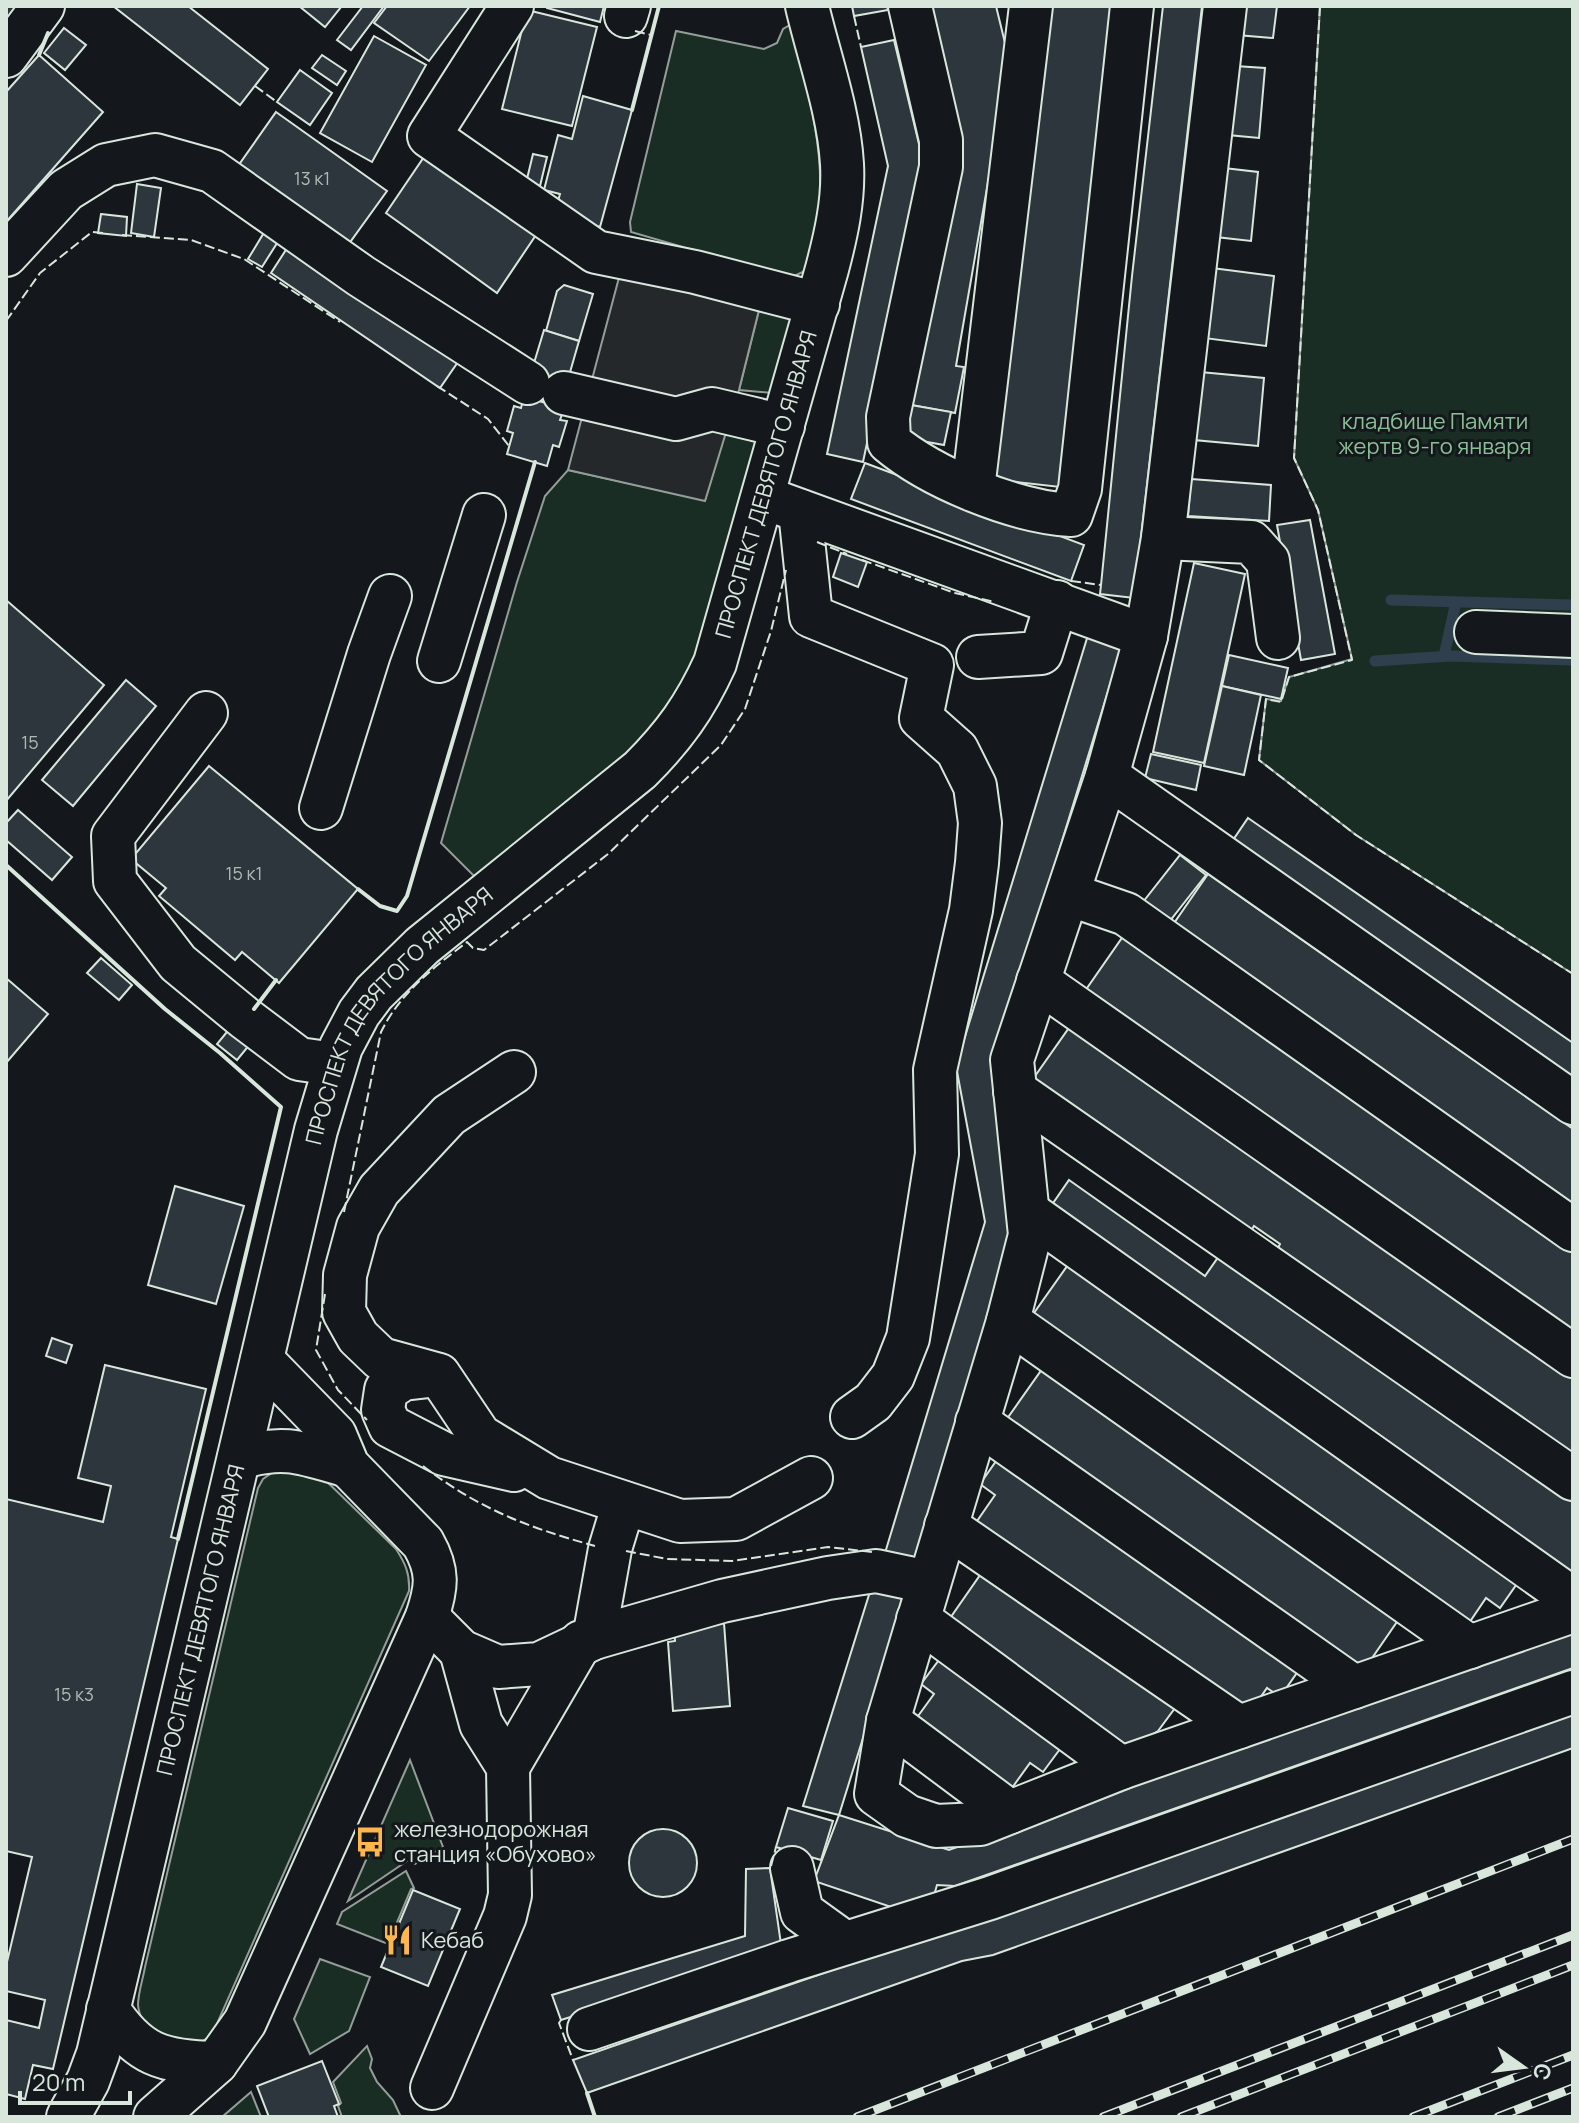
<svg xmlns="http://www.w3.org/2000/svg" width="1579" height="2123" font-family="Manrope,sans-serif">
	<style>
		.green { fill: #1a2d24; stroke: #939e99; stroke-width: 2 }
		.parking { fill: #24282b; stroke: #939e99; stroke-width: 2 }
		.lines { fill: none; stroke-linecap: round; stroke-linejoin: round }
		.stream { stroke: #2f3f4d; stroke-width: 11 }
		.building { fill: #2c363c; stroke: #d8e6dc; stroke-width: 2 }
		.minor-casing { stroke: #d8e6dc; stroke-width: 46 }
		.minor { stroke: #14181c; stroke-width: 42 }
		.rail-casing { stroke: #d8e6dc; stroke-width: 9 }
		.rail { stroke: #14181c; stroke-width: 6; stroke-dasharray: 18; stroke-linecap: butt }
		.fence { stroke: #d8e6dc; stroke-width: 2; stroke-dasharray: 10 4; stroke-linecap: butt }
		.wall { stroke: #d8e6dc; stroke-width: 4 }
		.labels { text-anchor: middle; stroke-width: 6; stroke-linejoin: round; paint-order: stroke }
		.number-label { font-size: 18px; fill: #adbab4 }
		.park-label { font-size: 22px; fill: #8ac095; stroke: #14181c }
		.street-label { font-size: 22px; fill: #d8e6dc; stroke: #14181c }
		.poi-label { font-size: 22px; fill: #d8e6dc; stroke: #14181c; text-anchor: start }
	</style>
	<rect width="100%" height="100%" fill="#14181c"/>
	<g class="green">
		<polygon points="1320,6 1573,6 1573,974 1356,835 1259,760 1266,699 1281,701 1289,677 1352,659 1318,510 1294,458"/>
		<path d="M790,25c18,64 37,129 28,196 -2,17 -7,33 -11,49l-17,8 -159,-46 -1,-10 46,-191 88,18 13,-6 6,-14z"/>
		<polygon points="760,306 780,310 792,320 772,393 739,390"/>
		<path d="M726,430l33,7 -63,219c-10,23 -21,46 -37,65 -49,57 -125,108 -184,156l-34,-34 76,-261 28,-86 23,-26 137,30z"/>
		<path d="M285,1464l32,8 79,77c9,14 14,24 13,42l-197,444c-5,3 -11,8 -17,9 -24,4 -55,-14 -57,-39 0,-12 5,-26 7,-38l113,-479 5,-9z"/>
		<polygon points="410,1760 443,1847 415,1864 410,1859 348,1901"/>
		<polygon points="406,1871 414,1888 411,1889 388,1944 337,1924 342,1912"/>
		<polygon points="320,1959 370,1977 349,2031 310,2054 294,2019"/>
		<polygon points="367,2046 372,2059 370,2068 377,2082 393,2100 401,2117 342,2117 338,2106 341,2103 333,2082"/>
		<polygon points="251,2092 261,2117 222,2117"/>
	</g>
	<polygon class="parking" points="621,270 760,306 739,390 705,501 568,470"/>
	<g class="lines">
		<g class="stream">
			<polyline points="1391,600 1573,605"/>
			<polyline points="1444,656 1456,602"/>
			<polyline points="1375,661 1451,656 1573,660"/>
		</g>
	</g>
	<g class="building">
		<polygon points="6,6 18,6 6,29"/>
		<polygon points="113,6 188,6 268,69 240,105"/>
		<polygon points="299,6 340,6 341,7 325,27"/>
		<polygon points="363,6 384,6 351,50 337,40"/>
		<polygon points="387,6 470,6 429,61 374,23"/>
		<polygon points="547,6 604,6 600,22 547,8"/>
		<polygon points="852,6 887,6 888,10 854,16"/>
		<polygon points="924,6 996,6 1006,47 994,148 956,366 964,367 955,413 911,405 953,180"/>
		<polygon points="1044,6 1114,6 1060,487 991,479"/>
		<polygon points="1163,6 1202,6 1134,598 1100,594 1101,585 1132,276"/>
		<polygon points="1240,6 1277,6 1273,38 1237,35"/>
		<polygon points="527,10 597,27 572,126 502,109"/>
		<polygon points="64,28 86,45 65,70 44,53"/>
		<polygon points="374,36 426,65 372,162 320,133"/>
		<polygon points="894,40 925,169 863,462 827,454 888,166 861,47"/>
		<polygon points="39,55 103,112 6,222 6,92"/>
		<polygon points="322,55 346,71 337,85 312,68"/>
		<polygon points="1235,66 1265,68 1259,138 1228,135"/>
		<polygon points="300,70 332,93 310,125 277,102"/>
		<polygon points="583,96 632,110 600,227 554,215 560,194 544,190 558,135 572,139"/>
		<polygon points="276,112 387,191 348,245 238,166"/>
		<polygon points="426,154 538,232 497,293 386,213"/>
		<polygon points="533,154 547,157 540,186 526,183"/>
		<polygon points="1224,168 1258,172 1251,241 1216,237"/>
		<polygon points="137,184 161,188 154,237 131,233"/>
		<polygon points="101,214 127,217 126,236 98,233"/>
		<polygon points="265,231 279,240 262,267 248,259"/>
		<polygon points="291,242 460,359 440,388 271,273"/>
		<polygon points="1212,268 1274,276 1266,346 1204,338"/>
		<polygon points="564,285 593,294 579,341 546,331 557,291"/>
		<polygon points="544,330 579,341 560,407 524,396"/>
		<polygon points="1200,372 1264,378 1258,446 1194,440"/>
		<polygon points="524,396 564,409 560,420 567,421 559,447 553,445 547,466 507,454 513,433 507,431 514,406 521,408"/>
		<polygon points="911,405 951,412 944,445 905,438"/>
		<polygon points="865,463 1084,545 1071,581 851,499"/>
		<polygon points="1191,479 1271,485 1269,521 1188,516"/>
		<polygon points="1310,520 1335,654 1301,660 1277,525"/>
		<polygon points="841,553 867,562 858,587 833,577"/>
		<polygon points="1194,563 1245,574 1204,763 1153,752"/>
		<polygon points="6,600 104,685 6,801"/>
		<polygon points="1088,635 1122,646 993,1065 1015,1230 917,1563 885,1553 985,1222 956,1066"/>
		<polygon points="1229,655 1288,668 1281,699 1222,686"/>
		<polygon points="126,680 156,706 73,806 42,780"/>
		<polygon points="1222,686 1261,695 1244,775 1204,766"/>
		<polygon points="1151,754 1201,765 1196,790 1145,778"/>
		<polygon points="209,766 358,889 279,983 242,952 235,960 159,896 166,888 131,859"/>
		<polygon points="18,810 72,857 52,880 6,840 6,823"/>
		<polygon points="1248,818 1573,1043 1573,1079 1231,843"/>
		<polygon points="1180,855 1206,875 1169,922 1143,902"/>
		<polygon points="1208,874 1573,1129 1573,1210 1170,929"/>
		<polygon points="1124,935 1573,1249 1573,1333 1085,991"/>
		<polygon points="101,958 132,985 119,1000 87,973"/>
		<polygon points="6,978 48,1014 6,1063"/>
		<polygon points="1071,1025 1573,1372 1573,1456 1278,1248 1280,1244 1254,1226 1251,1231 1033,1079"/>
		<polygon points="231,1027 251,1043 237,1060 217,1044"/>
		<polygon points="1069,1180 1205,1276 1226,1246 1573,1496 1573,1577 1049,1209"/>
		<polygon points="175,1186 244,1206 216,1304 148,1285"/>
		<polygon points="1070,1262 1521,1578 1500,1608 1486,1598 1467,1626 1029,1320"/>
		<polygon points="52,1338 72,1345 66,1363 46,1356"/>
		<polygon points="105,1365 206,1389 171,1537 178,1539 53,2069 33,2065 25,2099 6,2094 6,2020 39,2028 45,2000 6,1991 6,1966 32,1857 6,1851 6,1499 103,1522 111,1486 78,1478"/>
		<polygon points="1045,1365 1401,1616 1361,1674 1004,1423"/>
		<polygon points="999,1457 1301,1667 1280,1697 1267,1688 1248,1715 975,1524 995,1495 980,1484"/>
		<polygon points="985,1568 1178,1704 1158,1731 1125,1751 946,1624"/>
		<polygon points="873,1582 908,1594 839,1815 803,1806"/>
		<polygon points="724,1623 730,1706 673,1711 668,1642 675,1641 674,1627"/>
		<polygon points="1573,1626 1573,1668 955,1886 937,1885 933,1899 894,1908 814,1881 839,1815 949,1850"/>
		<polygon points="942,1656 1063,1745 1043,1772 1030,1763 1009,1792 913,1723 934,1694 921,1684"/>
		<polygon points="1573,1708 1573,1748 993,1955 962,1961 587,2093 573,2060 953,1928 984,1922"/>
		<polygon points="788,1808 833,1821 821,1860 776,1847"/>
		<circle cx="663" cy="1863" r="34"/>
		<polygon points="770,1868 782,1951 561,2020 552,1995 745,1936 746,1869"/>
		<polygon points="413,1890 460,1909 428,1986 381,1967"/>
		<polygon points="322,2061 339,2104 334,2106 338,2117 269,2117 257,2086"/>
	</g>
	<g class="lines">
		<g class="minor-casing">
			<g id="minor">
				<polyline points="512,6 429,136 596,252 695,272 818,304"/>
				<path d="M910,6l31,134v27l-53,250 1,25c43,36 126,70 182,73l9,-26 52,-483"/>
				<polyline points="1225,6 1163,538 1146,636 1107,776 1012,1060 1030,1235 1008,1321 888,1721 876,1794 907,1816 936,1826 980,1824 1121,1768 1573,1611"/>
				<polyline points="626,16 629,6"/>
				<polyline points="6,56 43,6"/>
				<polyline points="6,255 66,190 106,165 155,155 212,171 361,276 528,383"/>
				<polyline points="564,393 676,419 712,409 783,426"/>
				<polyline points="973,489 1031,6"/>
				<polyline points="776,502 1146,636"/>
				<polyline points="800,511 811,616 932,665 921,718 957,750 975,786 980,823 977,863 971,910 935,1070 937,1154 908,1338 893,1376 873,1402 852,1417"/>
				<polyline points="1163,538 1251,542 1268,561 1278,638"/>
				<polyline points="1476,632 1573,636"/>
				<polyline points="978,657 1041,653 1057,602"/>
				<polyline points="439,661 484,515"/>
				<polyline points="206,713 113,836 115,881 178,963 246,1019 299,1059 334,1064"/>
				<polyline points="1107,776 1573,1103"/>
				<polyline points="321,808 369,654 390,596"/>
				<polyline points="1068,894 1126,914 1573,1230"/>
				<polyline points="1038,981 1573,1356"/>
				<polyline points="514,1072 449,1115 379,1190 358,1227 345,1275 344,1312 358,1337 381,1359 439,1375 480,1436 549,1478 680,1521 736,1519 811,1478"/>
				<polyline points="1015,1091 1573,1479"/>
				<polyline points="1028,1212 1573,1599"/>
				<polyline points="1008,1321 1470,1647"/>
				<polyline points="438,1375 403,1379 386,1390 383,1410 390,1426 444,1454 514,1470"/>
				<polyline points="977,1422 1354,1687"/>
				<path d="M239,1458c46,-14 64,-5 109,8"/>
				<polyline points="946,1526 1239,1727"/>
				<polyline points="427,1617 461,1651 498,1667 539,1664 594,1638 722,1601 828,1578 876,1571 928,1582"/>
				<polyline points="918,1619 1121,1768"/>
				<polyline points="594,1638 610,1549 624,1503"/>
				<polyline points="888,1721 1010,1812"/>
				<polyline points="508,1767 581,1642"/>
				<polyline points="792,1868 802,1912 845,1943"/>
				<path d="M108,2009c30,46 54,53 108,54"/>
				<polyline points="589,2029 789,1961 990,1898 1573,1692"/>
				<polyline points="432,2088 505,1916 510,1895 508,1767 481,1724 461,1651"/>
				<path id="s1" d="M68,2117l20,-36 10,-27 218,-924 25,-83 18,-34 15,-20 48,-47 218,-176c34,-34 55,-63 75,-107l112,-394c9,-34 17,-69 15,-105 -3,-52 -23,-107 -35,-158"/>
				<path d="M155,2117l61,-54 29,-41 182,-405c10,-30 12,-46 -4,-74l-75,-77 -13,-31 -73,-75"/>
			</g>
		</g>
		<use href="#minor" class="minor"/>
		<g class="rail-casing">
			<g id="rail">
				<polyline points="857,2117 1573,1839"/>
				<polyline points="1103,2117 1573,1935"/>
				<polyline points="1181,2117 1573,1965"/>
				<polyline points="1413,2117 1573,2055"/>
				<polyline points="1498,2117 1573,2088"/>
			</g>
		</g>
		<use href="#rail" class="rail"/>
		<g class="fence">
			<polyline points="1320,6 1294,458 1318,510 1352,660 1289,677 1281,702 1266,699 1259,760 1356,835 1573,974"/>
			<polyline points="854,16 861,47"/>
			<polyline points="635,31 651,35"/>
			<polyline points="255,86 277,102"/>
			<polyline points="122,235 191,240 244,259 340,322"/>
			<polyline points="6,321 40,273 92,232 103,233"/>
			<polyline points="437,386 488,419 509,446"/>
			<polyline points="817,542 847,554"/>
			<polyline points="862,560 955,593 995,602"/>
			<polyline points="1071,581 1101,585"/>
			<path d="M344,1212l37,-180c19,-39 52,-64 86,-90l6,6 11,2 124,-96 113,-109 24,-36 26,-78 15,-61"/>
			<polyline points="325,1294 316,1350 338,1390 367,1420"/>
			<path d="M423,1466c56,43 104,61 172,80"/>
			<polyline points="626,1551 667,1559 732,1561 828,1547 872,1552"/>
			<polyline points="771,1866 776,1847"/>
			<polyline points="561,2020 559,2023 573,2060"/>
		</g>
		<g class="wall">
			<polyline points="39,55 48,33"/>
			<polyline points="632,110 659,6"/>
			<polyline points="6,865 165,1009 220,1053 281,1107 178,1539"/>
			<polyline points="358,889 380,906 397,911 407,896 535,462"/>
			<polyline points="254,1009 276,980"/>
			<polyline points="587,2093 595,2117"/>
		</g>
	</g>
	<defs>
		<g id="bus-bare" transform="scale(2.4)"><path d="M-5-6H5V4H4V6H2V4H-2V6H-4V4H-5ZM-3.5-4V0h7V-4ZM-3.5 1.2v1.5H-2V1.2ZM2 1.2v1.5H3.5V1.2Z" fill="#ffb74d" stroke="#14181c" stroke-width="2.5" paint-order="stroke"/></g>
		<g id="restaurant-bare" transform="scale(2.4)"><path d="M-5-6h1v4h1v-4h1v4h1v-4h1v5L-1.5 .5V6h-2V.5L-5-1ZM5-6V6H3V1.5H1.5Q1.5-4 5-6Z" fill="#ffb74d" stroke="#14181c" stroke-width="2.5" paint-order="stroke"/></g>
	</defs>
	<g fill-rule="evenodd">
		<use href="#bus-bare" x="370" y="1842"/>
		<use href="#restaurant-bare" x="397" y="1940"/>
	</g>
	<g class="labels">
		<g class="number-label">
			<text x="312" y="185">13 к1</text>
			<text x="30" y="749">15</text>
			<text x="244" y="880">15 к1</text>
			<text x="74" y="1701">15 к3</text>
		</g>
		<g class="park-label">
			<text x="1435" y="429">кладбище Памяти<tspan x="1435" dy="25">жертв 9-го января</tspan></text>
		</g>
		<g class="street-label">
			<text dy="8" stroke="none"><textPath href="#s1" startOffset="1834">ПРОСПЕКТ ДЕВЯТОГО ЯНВАРЯ</textPath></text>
			<text dy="8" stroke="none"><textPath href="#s1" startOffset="1164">ПРОСПЕКТ ДЕВЯТОГО ЯНВАРЯ</textPath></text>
			<text dy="8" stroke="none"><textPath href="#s1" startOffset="516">ПРОСПЕКТ ДЕВЯТОГО ЯНВАРЯ</textPath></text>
		</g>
		<g class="poi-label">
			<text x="394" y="1837">железнодорожная<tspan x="394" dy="25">станция «Обухово»</tspan></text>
			<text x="421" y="1948">Кебаб</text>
		</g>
	</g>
	<rect width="1579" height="2123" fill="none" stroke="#d8e6dc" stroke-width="16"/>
	<g transform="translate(1523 2067) rotate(104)" stroke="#14181c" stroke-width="6" paint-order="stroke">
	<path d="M0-6L14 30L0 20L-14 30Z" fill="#d8e6dc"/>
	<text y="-12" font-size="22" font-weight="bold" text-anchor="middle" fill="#d8e6dc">С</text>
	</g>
	<path d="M20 2091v12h110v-12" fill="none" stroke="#d8e6dc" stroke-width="4"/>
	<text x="32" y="2091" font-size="24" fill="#d8e6dc" stroke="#14181c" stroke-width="6" paint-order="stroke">20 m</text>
</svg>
